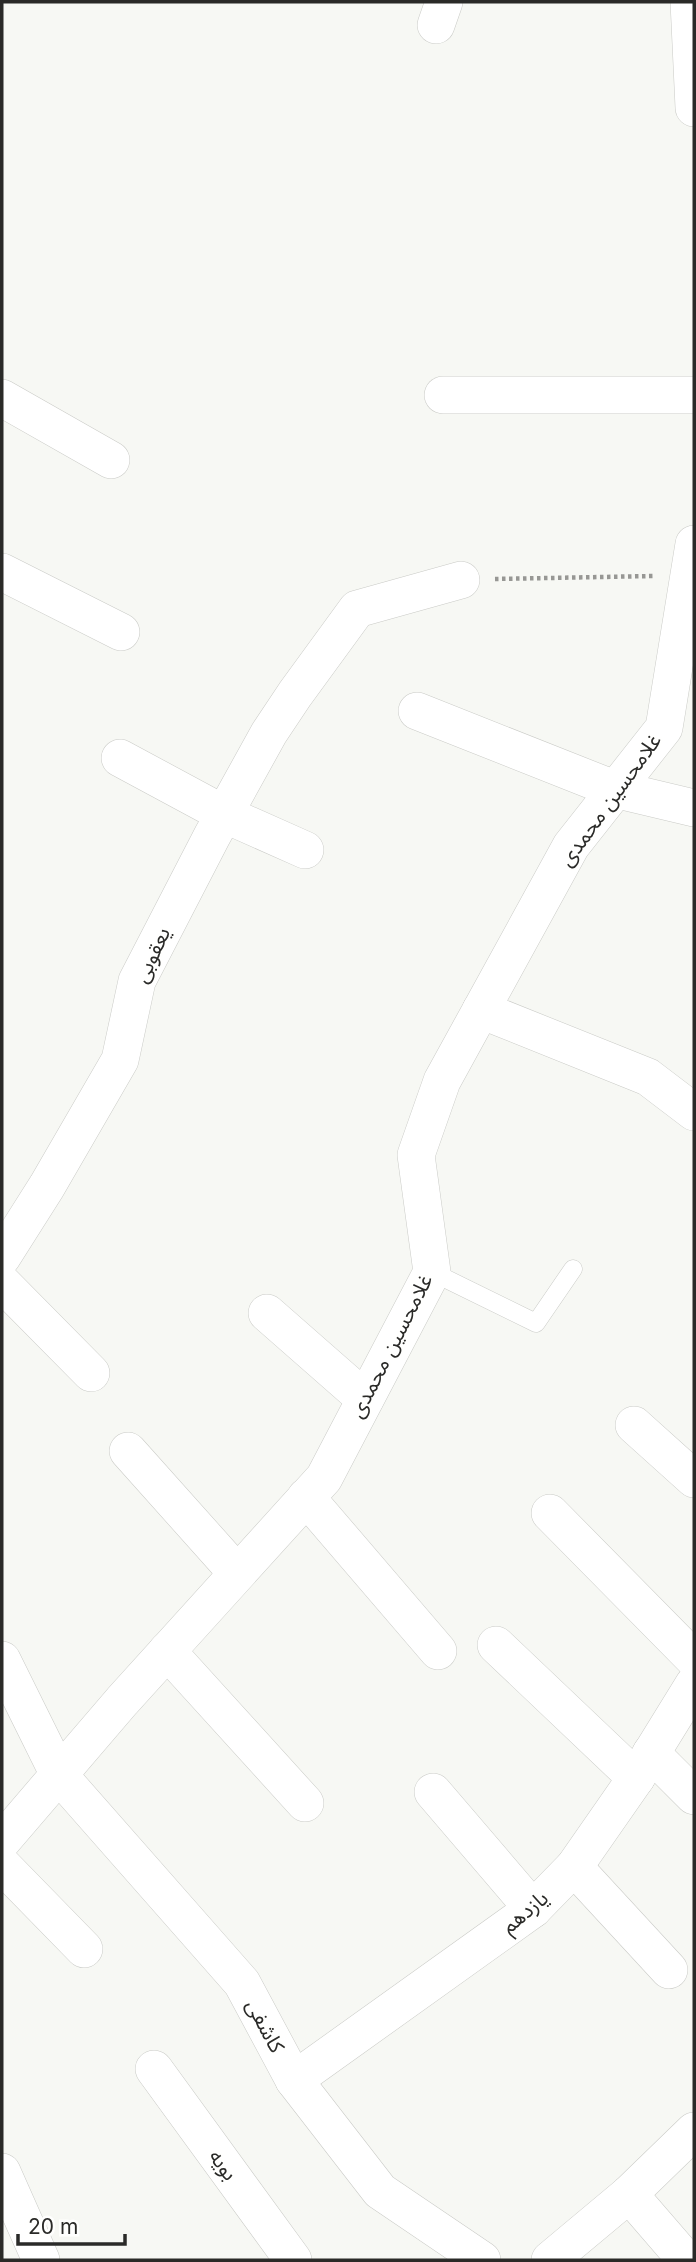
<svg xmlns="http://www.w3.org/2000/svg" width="696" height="2262" font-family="Inter,'Noto Sans Arabic',sans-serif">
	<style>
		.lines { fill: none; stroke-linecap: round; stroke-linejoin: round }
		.lane-casing { stroke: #cacbc7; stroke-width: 19 }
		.street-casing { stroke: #cacbc7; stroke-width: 38 }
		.path { stroke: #979794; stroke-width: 4.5; stroke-dasharray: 3.5 3.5; stroke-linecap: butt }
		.lane { stroke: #fff; stroke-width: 18 }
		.street { stroke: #fff; stroke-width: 37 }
		.labels { text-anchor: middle; stroke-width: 5; stroke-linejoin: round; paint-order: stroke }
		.street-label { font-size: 21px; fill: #2a2a28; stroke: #fffffe }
	</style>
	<rect width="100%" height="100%" fill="#f7f8f4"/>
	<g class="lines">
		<g class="lane-casing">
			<polyline id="lane" points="432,1272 536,1323 573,1269"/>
		</g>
		<g class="street-casing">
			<g id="street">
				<polyline points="689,2 694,108"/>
				<polyline points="436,25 444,2"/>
				<polyline points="443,395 694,395"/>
				<polyline points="2,398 111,460"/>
				<polyline points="2,572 121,632"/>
				<polyline points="417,711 614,789 694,808"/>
				<polyline points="120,758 224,814 305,850"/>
				<polyline points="481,1010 648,1077 694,1112"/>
				<polyline points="2,1257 47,1186 120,1060 137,981 212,836 269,733 295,694 357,609 461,580"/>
				<polyline points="2,1283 91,1373"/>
				<polyline points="267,1313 365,1399"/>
				<polyline points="634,1425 694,1479"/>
				<polyline points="128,1451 237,1573"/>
				<polyline points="306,1497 438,1651"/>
				<polyline points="550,1513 694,1659"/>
				<polyline points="496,1645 636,1778"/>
				<polyline points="167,1651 305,1803"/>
				<polyline points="2,1660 59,1775 242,1983 294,2080 380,2191 482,2260"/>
				<polyline points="651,1753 694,1796"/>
				<polyline points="433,1792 533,1909"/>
				<polyline points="2,1841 122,1701 324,1478 432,1272 416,1155 442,1081 571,846 664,728 694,544"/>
				<polyline points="2,1865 84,1949"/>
				<polyline points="574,1867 669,1970"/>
				<polyline points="154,2069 293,2260"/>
				<polyline points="294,2080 533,1909 574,1867 636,1778 694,1684"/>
				<polyline points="2,2172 41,2260"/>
				<polyline points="629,2194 686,2260"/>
				<polyline points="550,2260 629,2194 694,2131"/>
			</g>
		</g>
		<polyline class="path" points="495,579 654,576"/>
		<use href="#lane" class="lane"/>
		<use href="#street" class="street"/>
	</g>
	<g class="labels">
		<g class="street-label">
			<text transform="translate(610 800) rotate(-54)" y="7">غلامحسین محمدی</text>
			<text transform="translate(152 955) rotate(-65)" y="7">یعقوبی</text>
			<text transform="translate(391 1346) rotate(-63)" y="7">غلامحسین محمدی</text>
			<text transform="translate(525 1912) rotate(-40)" y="7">یازدهم</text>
			<text transform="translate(265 2026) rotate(62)" y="7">کاشفی</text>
			<text transform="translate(223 2165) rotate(54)" y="7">بویه</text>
		</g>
	</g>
	<rect width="696" height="2262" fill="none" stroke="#2a2a28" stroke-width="7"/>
	<path d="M18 2234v10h107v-10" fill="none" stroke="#2a2a28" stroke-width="3.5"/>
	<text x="28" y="2234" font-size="21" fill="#2a2a28" stroke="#fffffe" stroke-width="5" paint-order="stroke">20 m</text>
</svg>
